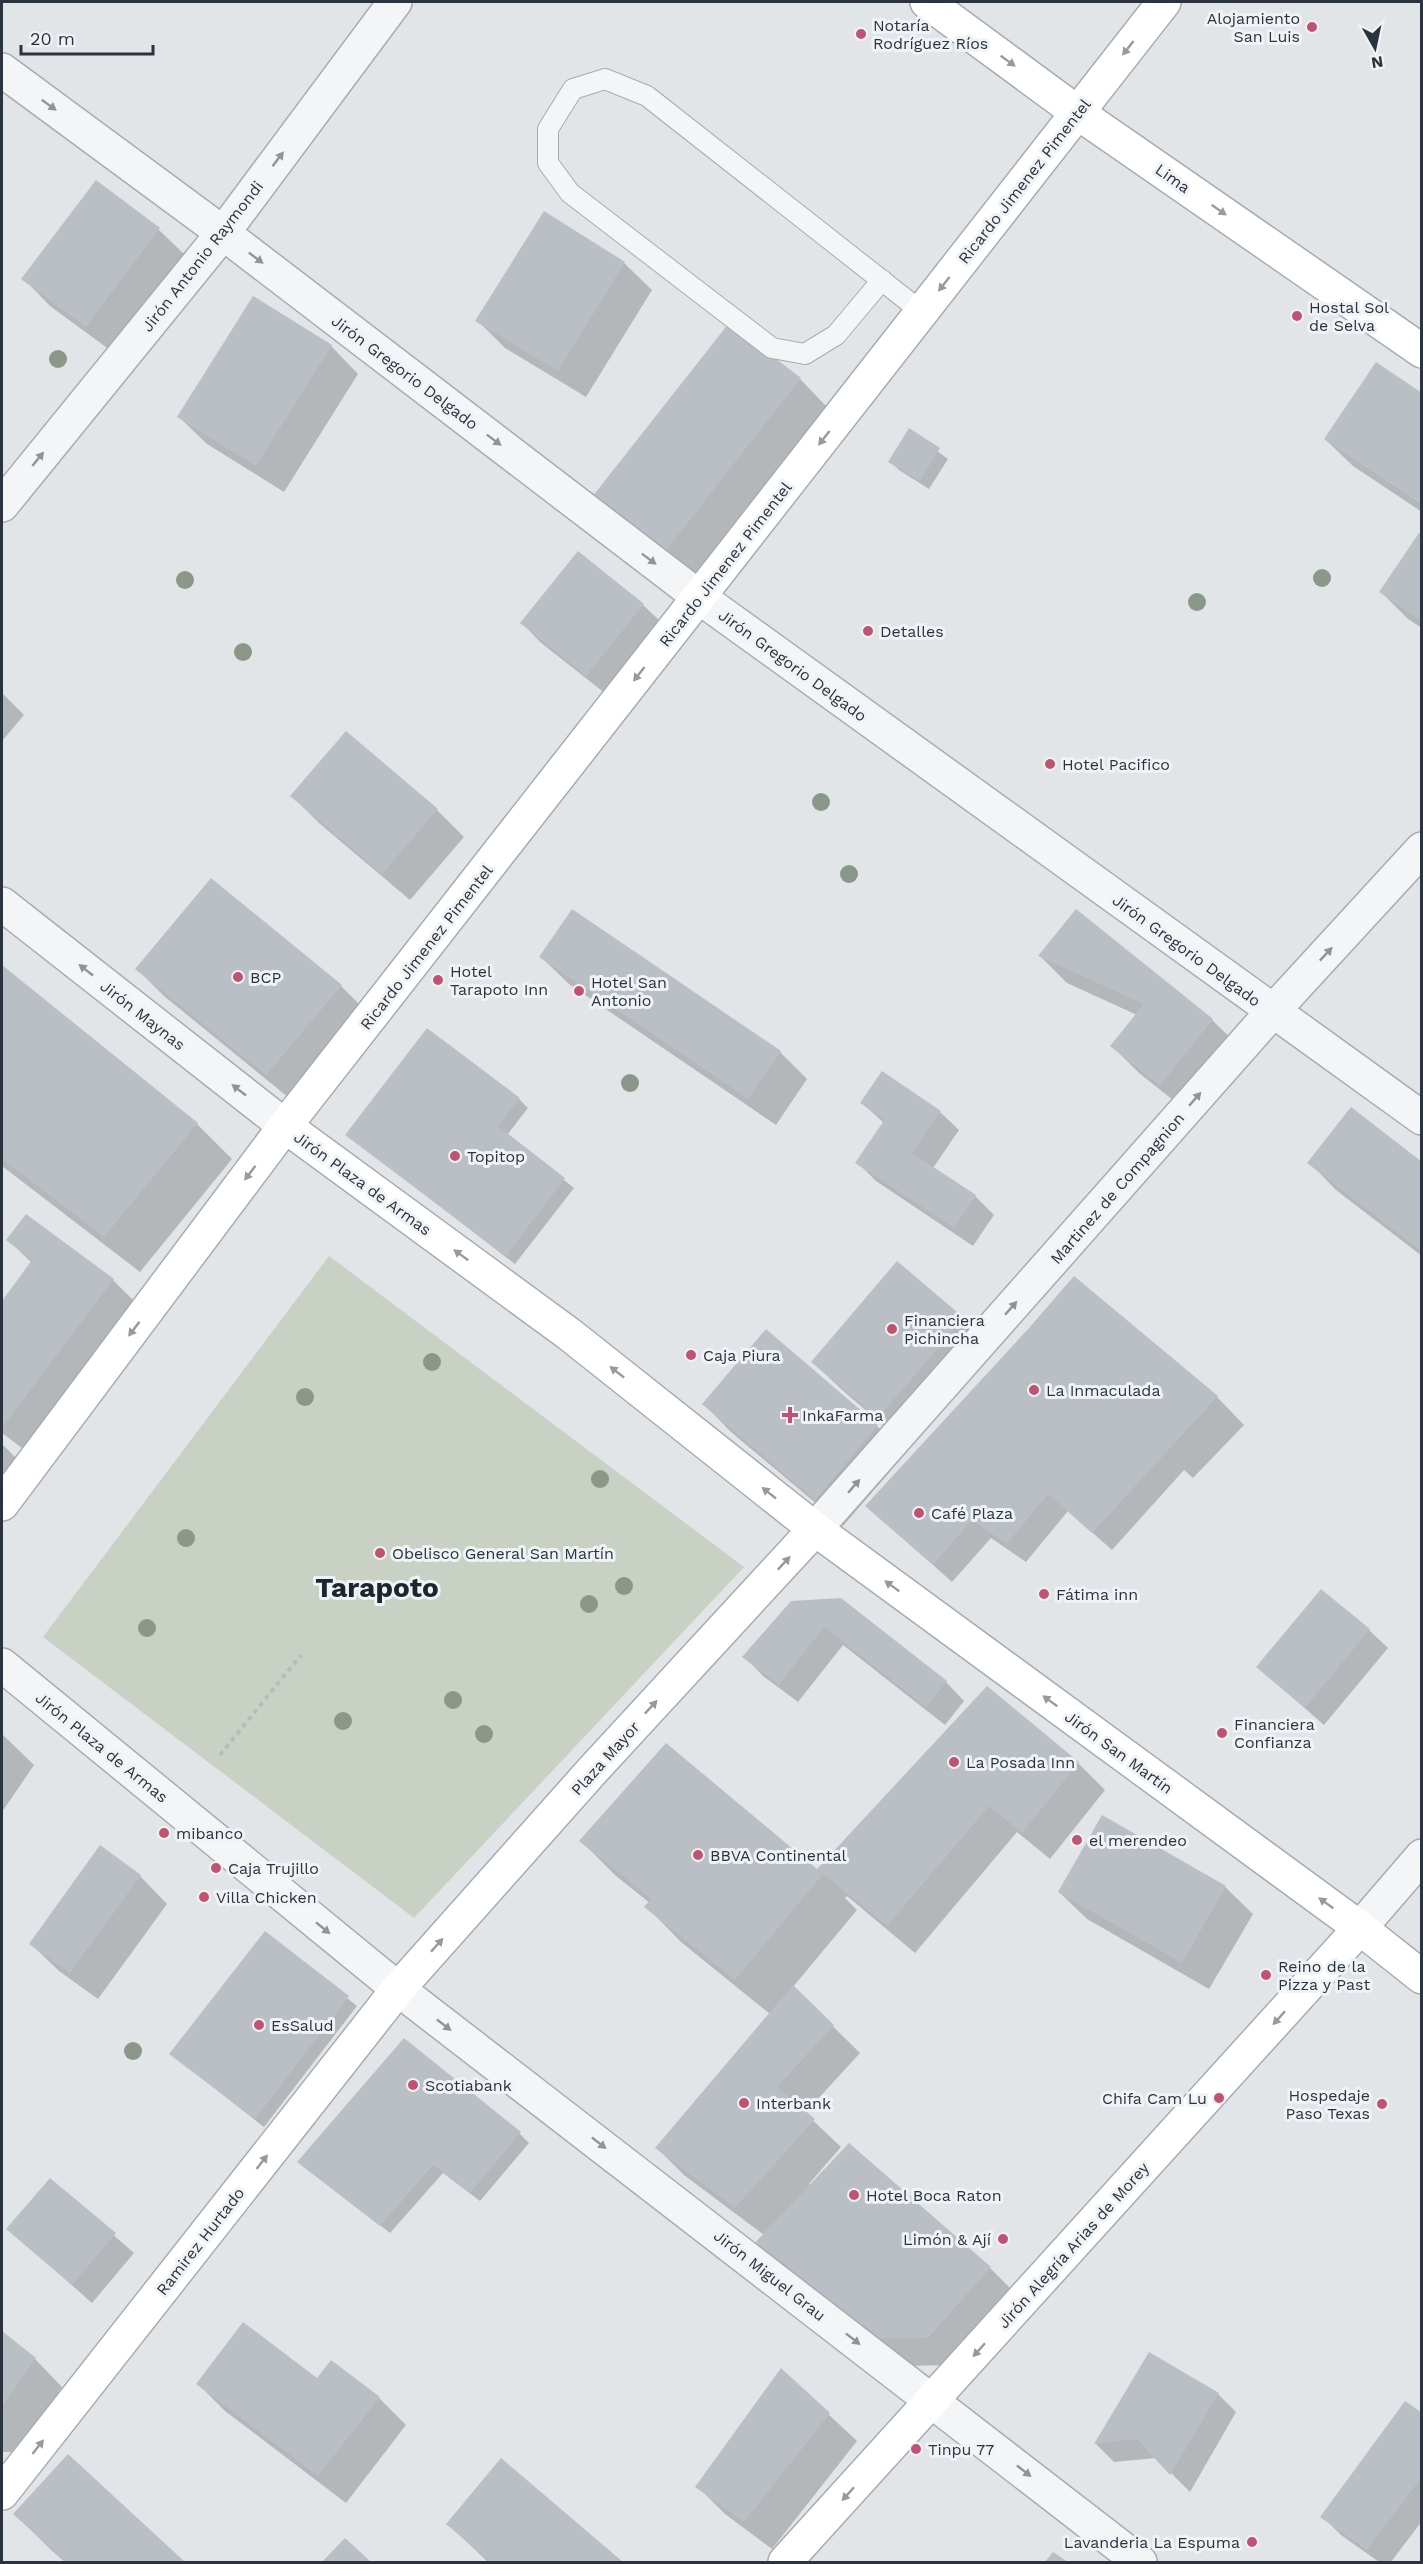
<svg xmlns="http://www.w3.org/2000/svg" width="1423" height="2564" font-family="'Work Sans',sans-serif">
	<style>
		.green { fill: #c8d1c3 }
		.shadow { fill: #0003 }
		.building { fill: #b9bfc4 }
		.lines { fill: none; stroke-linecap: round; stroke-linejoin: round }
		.lane-casing { stroke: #a7acb2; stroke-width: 22 }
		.street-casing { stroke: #a7acb2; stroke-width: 36 }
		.secondary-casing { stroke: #a7acb2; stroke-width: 36 }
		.path { stroke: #b7bbc0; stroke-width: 4; stroke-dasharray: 4.5 4.5; stroke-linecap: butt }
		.lane { stroke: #f3f5f7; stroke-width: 20 }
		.street { stroke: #f3f5f7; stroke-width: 33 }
		.secondary { stroke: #fff; stroke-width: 33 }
		.tree { fill: #8b9788 }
		.oneway { fill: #959a9e }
		.oneway2 { fill: #8f949a }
		.poi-dot { fill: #c05372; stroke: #f0f3f6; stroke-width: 2 }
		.labels { text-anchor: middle; stroke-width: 6; stroke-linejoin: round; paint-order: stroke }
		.poi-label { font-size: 16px; fill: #2b343e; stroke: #f0f3f6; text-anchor: start }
		.street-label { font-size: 16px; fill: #2b343e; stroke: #f0f3f6 }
		.town-label { font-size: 28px; font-weight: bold; fill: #1d262f; stroke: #f0f3f6 }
	</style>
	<rect width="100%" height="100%" fill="#e1e5e8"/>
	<polygon class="green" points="329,1256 744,1567 414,1918 43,1637"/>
	<g class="shadow">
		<polygon points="96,182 159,230 187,257 114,353 50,306 23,278"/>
		<polygon points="624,263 652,290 586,397 505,348 477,320"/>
		<polygon points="331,346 358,374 284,492 207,444 179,417"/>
		<polygon points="800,379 827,407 685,588 615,533"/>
		<polygon points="1422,395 1422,512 1353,466 1325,439"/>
		<polygon points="909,430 948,459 929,489 899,470 890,461"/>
		<polygon points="1422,536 1422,628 1408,619 1381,592"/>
		<polygon points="643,605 662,623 606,694 540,642 522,623"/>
		<polygon points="2,693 24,715 2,741"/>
		<polygon points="292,796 437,810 464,837 410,900 319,823"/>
		<polygon points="1076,911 1212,1020 1240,1047 1188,1112 1139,1073 1112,1046 1137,1015 1067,983 1040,956"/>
		<polygon points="541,957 780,1052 807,1079 776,1125 569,984"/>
		<polygon points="2,967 197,1124 232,1159 140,1272 2,1166"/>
		<polygon points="137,969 341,986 368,1013 294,1102 164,996"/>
		<polygon points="519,1099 528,1108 507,1135 574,1188 515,1264 347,1135"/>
		<polygon points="862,1103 940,1112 959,1130 933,1168 975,1196 994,1215 973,1246 876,1181 857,1162 884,1123"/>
		<polygon points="1309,1162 1422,1164 1422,1256 1336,1190"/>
		<polygon points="27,1216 113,1280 141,1308 30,1454 2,1433 2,1303 32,1263 8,1240"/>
		<polygon points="1074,1278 1217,1397 1244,1425 1193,1478 1184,1470 1112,1550 1068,1511 1026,1562 991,1538 952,1582 867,1506 1031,1329"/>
		<polygon points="963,1319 990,1346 906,1445 841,1389 813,1362"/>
		<polygon points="766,1331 877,1426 905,1454 843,1526 731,1432 704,1404"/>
		<polygon points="2,1444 32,1474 2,1514"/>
		<polygon points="792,1602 946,1682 964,1701 945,1725 843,1645 798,1702 763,1676 745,1657"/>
		<polygon points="1369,1630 1388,1648 1324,1725 1258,1667"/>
		<polygon points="2,1734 34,1765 2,1812"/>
		<polygon points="1078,1763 1105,1790 1050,1859 1017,1832 915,1953 847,1896 845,1898 857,1910 793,1987 860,2053 805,2113 841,2147 809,2184 990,2268 1017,2295 956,2365 901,2366 764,2235 684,2175 657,2148 770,2014 681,1942 646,1906 650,1903 616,1876 581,1841 817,1871"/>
		<polygon points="140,1876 167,1904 98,1999 59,1971 31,1944"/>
		<polygon points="1225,1887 1253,1914 1209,1989 1087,1919 1059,1892"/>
		<polygon points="265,1933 357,2006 264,2127 171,2054"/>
		<polygon points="520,2134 529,2143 480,2201 443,2173 390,2233 299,2162"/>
		<polygon points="50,2180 134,2253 92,2303 8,2229"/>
		<polygon points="2,2333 35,2359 62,2387 16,2452 2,2452"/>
		<polygon points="1149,2354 1218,2394 1236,2412 1190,2492 1156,2458 1114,2462 1096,2444"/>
		<polygon points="781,2370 857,2441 772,2549 725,2514 697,2486"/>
		<polygon points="317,2381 379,2398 406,2425 346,2503 225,2411 198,2384"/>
		<polygon points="1422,2415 1422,2521 1391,2562 1379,2562 1341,2535 1322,2516"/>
		<polygon points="68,2456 183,2562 65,2562 50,2549 15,2514"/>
		<polygon points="502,2460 621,2562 488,2562 448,2524"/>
		<polygon points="345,2541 369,2562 324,2562"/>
	</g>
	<g class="building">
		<polygon points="96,180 160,228 86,327 21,279"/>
		<polygon points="544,211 625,262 558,371 475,321"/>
		<polygon points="253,296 332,345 256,466 177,417"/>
		<polygon points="729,323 801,378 657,562 585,506"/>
		<polygon points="1376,362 1422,393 1422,505 1324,439"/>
		<polygon points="909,428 940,448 920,481 888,462"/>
		<polygon points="1419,533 1422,534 1422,621 1379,592"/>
		<polygon points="578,551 644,604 586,676 520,623"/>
		<polygon points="346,731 438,809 382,874 290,796"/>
		<polygon points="211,878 342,985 266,1075 135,969"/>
		<polygon points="572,909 781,1051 748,1099 539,957"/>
		<polygon points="1076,909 1213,1019 1160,1086 1110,1046 1144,1004 1038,956"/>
		<polygon points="2,965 198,1123 104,1237 2,1159"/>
		<polygon points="427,1028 520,1098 498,1126 565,1178 506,1256 345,1135"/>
		<polygon points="882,1071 941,1111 912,1153 976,1195 954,1228 855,1163 885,1119 860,1103"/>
		<polygon points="1351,1107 1422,1162 1422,1252 1307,1163"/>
		<polygon points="26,1214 114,1279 2,1428 2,1301 32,1260 6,1240"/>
		<polygon points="897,1261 964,1318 878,1418 811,1362"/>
		<polygon points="1074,1276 1218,1396 1092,1533 1048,1494 1007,1544 972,1520 933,1565 865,1506 1029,1328"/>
		<polygon points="766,1329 878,1425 815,1500 702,1404"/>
		<polygon points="1321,1589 1370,1629 1305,1708 1256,1667"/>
		<polygon points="841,1598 947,1681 926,1707 824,1627 779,1685 742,1657 791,1601"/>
		<polygon points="987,1686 1079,1762 1022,1833 989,1806 887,1926 823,1874 735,1980 644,1907 651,1899 579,1841 666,1743 817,1869"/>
		<polygon points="1102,1815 1226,1886 1182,1963 1058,1892"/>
		<polygon points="100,1845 141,1875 70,1973 29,1944"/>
		<polygon points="265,1931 349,1996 255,2119 169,2054"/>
		<polygon points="793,1985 834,2025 777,2087 815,2119 735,2208 655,2148"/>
		<polygon points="404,2038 521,2132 470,2193 433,2165 380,2226 297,2162"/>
		<polygon points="849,2143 991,2267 928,2338 872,2339 751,2247"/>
		<polygon points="50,2178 116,2233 72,2285 6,2229"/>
		<polygon points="243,2322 317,2378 331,2360 380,2397 318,2476 196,2384"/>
		<polygon points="2,2331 36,2358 2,2406"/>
		<polygon points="1149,2352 1219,2393 1170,2475 1137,2439 1094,2444"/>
		<polygon points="781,2368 830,2413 744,2522 695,2487"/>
		<polygon points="1405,2401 1422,2413 1422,2477 1367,2550 1320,2517"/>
		<polygon points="68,2454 185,2562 66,2562 13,2514"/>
		<polygon points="501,2458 623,2562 491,2562 446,2524"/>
		<polygon points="345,2538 371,2562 322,2562"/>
		<polygon points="1053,2552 1068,2562 1045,2562"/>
	</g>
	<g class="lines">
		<g class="lane-casing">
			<polyline id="lane" points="882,280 836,335 805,354 772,348 570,193 548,163 548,129 573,89 605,79 647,96 922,312"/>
		</g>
		<g class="street-casing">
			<g id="street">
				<polyline points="2,70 223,233 699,597 1422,1118"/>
				<polyline points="2,505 223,233 395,2"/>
				<polyline points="2,904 285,1126"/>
				<polyline points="815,1529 1273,1011 1422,849"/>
				<polyline points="2,1665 398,1989 1140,2562"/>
				<polyline points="1360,1928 1422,1856"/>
			</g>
		</g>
		<g class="secondary-casing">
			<g id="secondary">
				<polyline points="927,2 1078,113 1422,351"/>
				<polyline points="285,1126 569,1334 815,1529 1360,1928 1422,1977"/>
				<polyline points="2,1504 285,1126 1164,2"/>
				<polyline points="2,2493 398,1989 592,1771 815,1529"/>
				<polyline points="785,2562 1360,1928"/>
			</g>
		</g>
		<polyline class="path" points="220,1755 301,1655"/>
		<use href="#lane" class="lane"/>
		<use href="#street" class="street"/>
		<use href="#secondary" class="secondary"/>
	</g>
	<g class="tree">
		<circle cx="58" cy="359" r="9"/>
		<circle cx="1322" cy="578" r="9"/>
		<circle cx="185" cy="580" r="9"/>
		<circle cx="1197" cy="602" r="9"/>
		<circle cx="243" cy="652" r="9"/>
		<circle cx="821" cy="802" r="9"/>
		<circle cx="849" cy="874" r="9"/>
		<circle cx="630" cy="1083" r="9"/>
		<circle cx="432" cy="1362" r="9"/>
		<circle cx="305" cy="1397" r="9"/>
		<circle cx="600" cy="1479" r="9"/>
		<circle cx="186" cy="1538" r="9"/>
		<circle cx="624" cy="1586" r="9"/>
		<circle cx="589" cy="1604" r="9"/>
		<circle cx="147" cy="1628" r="9"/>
		<circle cx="453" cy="1700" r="9"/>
		<circle cx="343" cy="1721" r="9"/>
		<circle cx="484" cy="1734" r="9"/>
		<circle cx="133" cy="2051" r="9"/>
	</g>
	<defs><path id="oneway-solid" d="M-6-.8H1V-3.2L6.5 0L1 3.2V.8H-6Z" transform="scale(1.5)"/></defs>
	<g class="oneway">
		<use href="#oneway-solid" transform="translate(1128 48) rotate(128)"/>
		<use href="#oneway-solid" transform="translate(1008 61) rotate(36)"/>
		<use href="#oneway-solid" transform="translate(1219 210) rotate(35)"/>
		<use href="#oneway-solid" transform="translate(944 284) rotate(128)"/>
		<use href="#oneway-solid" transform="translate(824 438) rotate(128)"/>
		<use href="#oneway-solid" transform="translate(639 674) rotate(128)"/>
		<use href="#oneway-solid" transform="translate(250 1173) rotate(127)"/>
		<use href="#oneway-solid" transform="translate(461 1255) rotate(-144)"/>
		<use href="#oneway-solid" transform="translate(134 1329) rotate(127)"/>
		<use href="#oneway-solid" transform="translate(617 1372) rotate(-142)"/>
		<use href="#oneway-solid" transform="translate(769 1493) rotate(-142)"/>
		<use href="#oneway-solid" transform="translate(784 1563) rotate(-47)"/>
		<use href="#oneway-solid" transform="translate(892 1586) rotate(-144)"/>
		<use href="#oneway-solid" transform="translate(1050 1701) rotate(-144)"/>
		<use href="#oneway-solid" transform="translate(651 1707) rotate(-47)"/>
		<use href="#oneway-solid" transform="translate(1326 1903) rotate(-144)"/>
		<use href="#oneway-solid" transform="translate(437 1945) rotate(-48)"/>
		<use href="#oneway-solid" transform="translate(1279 2018) rotate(132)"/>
		<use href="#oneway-solid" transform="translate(262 2162) rotate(-52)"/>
		<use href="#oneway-solid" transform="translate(979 2350) rotate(132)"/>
		<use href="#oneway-solid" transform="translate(38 2447) rotate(-52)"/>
		<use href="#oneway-solid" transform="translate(848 2494) rotate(132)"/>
	</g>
	<g class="oneway2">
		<use href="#oneway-solid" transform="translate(49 105) rotate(36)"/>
		<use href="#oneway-solid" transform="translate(278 159) rotate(-53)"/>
		<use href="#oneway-solid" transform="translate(256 258) rotate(37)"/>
		<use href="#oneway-solid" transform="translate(494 440) rotate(37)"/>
		<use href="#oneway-solid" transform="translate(38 459) rotate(-51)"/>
		<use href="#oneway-solid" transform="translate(649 559) rotate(37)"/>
		<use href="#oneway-solid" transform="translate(1326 954) rotate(-47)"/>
		<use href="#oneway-solid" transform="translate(86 970) rotate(-142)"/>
		<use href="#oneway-solid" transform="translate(239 1090) rotate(-142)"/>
		<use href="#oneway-solid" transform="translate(1195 1099) rotate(-49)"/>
		<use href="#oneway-solid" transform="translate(1011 1308) rotate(-49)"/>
		<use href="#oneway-solid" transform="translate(854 1486) rotate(-49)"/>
		<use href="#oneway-solid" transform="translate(323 1928) rotate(39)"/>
		<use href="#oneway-solid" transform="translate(444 2025) rotate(38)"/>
		<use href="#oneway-solid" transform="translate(599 2143) rotate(38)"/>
		<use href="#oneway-solid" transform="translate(853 2339) rotate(38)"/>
		<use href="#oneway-solid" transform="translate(1024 2471) rotate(38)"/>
	</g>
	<g class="poi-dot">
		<circle cx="1312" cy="27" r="6"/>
		<circle cx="861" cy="34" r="6"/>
		<circle cx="1297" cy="316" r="6"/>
		<circle cx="868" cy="631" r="6"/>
		<circle cx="1050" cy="764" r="6"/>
		<circle cx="238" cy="977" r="6"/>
		<circle cx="438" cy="980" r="6"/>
		<circle cx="579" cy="991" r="6"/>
		<circle cx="455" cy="1156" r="6"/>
		<circle cx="892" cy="1329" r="6"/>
		<circle cx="691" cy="1355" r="6"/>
		<circle cx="1034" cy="1390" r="6"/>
		<path d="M787 1406h6v6h6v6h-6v6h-6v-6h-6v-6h6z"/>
		<circle cx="919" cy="1513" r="6"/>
		<circle cx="380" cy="1553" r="6"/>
		<circle cx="1044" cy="1594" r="6"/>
		<circle cx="1222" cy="1733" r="6"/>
		<circle cx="954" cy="1762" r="6"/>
		<circle cx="164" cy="1833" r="6"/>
		<circle cx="1077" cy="1840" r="6"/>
		<circle cx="698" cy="1855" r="6"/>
		<circle cx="216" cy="1868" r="6"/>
		<circle cx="204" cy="1897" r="6"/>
		<circle cx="1266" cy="1975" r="6"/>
		<circle cx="259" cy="2025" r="6"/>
		<circle cx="413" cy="2085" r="6"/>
		<circle cx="1219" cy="2098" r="6"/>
		<circle cx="744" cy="2103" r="6"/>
		<circle cx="1382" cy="2104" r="6"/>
		<circle cx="854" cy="2195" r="6"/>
		<circle cx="1003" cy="2239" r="6"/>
		<circle cx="916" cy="2449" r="6"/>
		<circle cx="1252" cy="2542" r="6"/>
	</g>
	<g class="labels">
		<g class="poi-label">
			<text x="1300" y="24" text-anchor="end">Alojamiento<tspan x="1300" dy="18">San Luis</tspan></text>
			<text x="873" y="31">Notaría<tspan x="873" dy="18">Rodríguez Ríos</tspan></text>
			<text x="1309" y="313">Hostal Sol<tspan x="1309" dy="18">de Selva</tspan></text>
			<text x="880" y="637">Detalles</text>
			<text x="1062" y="770">Hotel Pacifico</text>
			<text x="450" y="977">Hotel<tspan x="450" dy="18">Tarapoto Inn</tspan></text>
			<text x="250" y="983">BCP</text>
			<text x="591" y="988">Hotel San<tspan x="591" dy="18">Antonio</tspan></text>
			<text x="467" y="1162">Topitop</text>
			<text x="904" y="1326">Financiera<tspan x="904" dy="18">Pichincha</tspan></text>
			<text x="703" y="1361">Caja Piura</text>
			<text x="1046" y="1396">La Inmaculada</text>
			<text x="802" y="1421">InkaFarma</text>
			<text x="931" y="1519">Café Plaza</text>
			<text x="392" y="1559">Obelisco General San Martín</text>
			<text x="1056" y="1600">Fátima inn</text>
			<text x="1234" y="1730">Financiera<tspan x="1234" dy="18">Confianza</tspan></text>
			<text x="966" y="1768">La Posada Inn</text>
			<text x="176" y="1839">mibanco</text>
			<text x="1089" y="1846">el merendeo</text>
			<text x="710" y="1861">BBVA Continental</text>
			<text x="228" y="1874">Caja Trujillo</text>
			<text x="216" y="1903">Villa Chicken</text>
			<text x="1278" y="1972">Reino de la<tspan x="1278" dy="18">Pizza y Past</tspan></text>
			<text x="271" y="2031">EsSalud</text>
			<text x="425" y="2091">Scotiabank</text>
			<text x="1370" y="2101" text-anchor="end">Hospedaje<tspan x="1370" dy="18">Paso Texas</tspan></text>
			<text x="1207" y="2104" text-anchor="end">Chifa Cam Lu</text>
			<text x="756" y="2109">Interbank</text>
			<text x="866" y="2201">Hotel Boca Raton</text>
			<text x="991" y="2245" text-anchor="end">Limón &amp; Ají</text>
			<text x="928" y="2455">Tinpu 77</text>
			<text x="1240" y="2548" text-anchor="end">Lavanderia La Espuma</text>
		</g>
		<g class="street-label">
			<text transform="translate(1173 178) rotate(35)" y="6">Lima</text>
			<text transform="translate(1024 181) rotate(-52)" y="6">Ricardo Jimenez Pimentel</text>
			<text transform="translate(202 256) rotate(-52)" y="6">Jirón Antonio Raymondi</text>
			<text transform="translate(405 372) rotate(37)" y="6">Jirón Gregorio Delgado</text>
			<text transform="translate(725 564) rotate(-52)" y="6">Ricardo Jimenez Pimentel</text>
			<text transform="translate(793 665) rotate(36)" y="6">Jirón Gregorio Delgado</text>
			<text transform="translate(426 947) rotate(-52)" y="6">Ricardo Jimenez Pimentel</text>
			<text transform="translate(1187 950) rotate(36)" y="6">Jirón Gregorio Delgado</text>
			<text transform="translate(143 1015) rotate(38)" y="6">Jirón Maynas</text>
			<text transform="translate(363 1183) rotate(36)" y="6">Jirón Plaza de Armas</text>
			<text transform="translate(1117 1188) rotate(-49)" y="6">Martinez de Compagnion</text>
			<text transform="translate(102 1747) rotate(39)" y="6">Jirón Plaza de Armas</text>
			<text transform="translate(1119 1752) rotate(36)" y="6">Jirón San Martín</text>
			<text transform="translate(605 1758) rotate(-48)" y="6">Plaza Mayor</text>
			<text transform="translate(200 2241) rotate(-52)" y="6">Ramirez Hurtado</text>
			<text transform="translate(1073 2245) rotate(-48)" y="6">Jirón Alegría Arias de Morey</text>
			<text transform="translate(770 2275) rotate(38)" y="6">Jirón Miguel Grau</text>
		</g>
		<g class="town-label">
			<text x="377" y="1597">Tarapoto</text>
		</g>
	</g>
	<rect width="1423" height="2564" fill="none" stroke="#2b343e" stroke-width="6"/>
	<g transform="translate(1375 48) rotate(171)" stroke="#f0f3f6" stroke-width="4.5" paint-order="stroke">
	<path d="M0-4.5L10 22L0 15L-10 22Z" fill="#2b343e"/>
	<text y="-9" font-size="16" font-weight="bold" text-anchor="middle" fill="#2b343e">N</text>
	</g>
	<path d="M21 45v9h132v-9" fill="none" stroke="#2b343e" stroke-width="3"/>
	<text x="30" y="45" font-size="18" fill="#2b343e" stroke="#f0f3f6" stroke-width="4.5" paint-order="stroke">20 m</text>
</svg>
